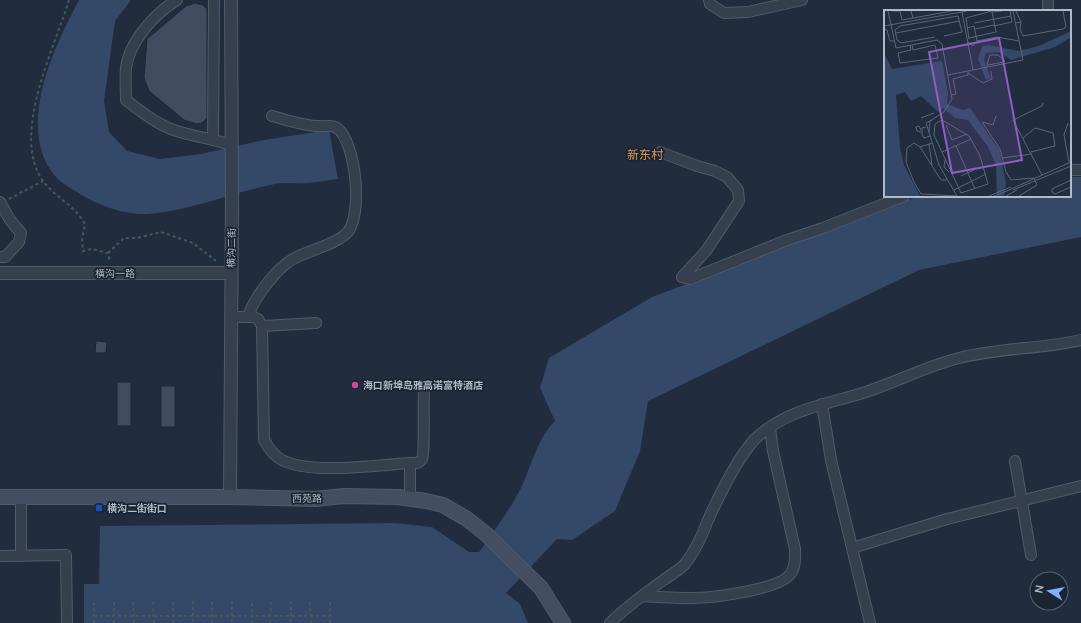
<svg xmlns="http://www.w3.org/2000/svg" width="1081" height="623" font-family="Manrope,'Noto Sans SC',sans-serif">
	<style>
		.water { fill: #344867 }
		.building { fill: #404d61; stroke: #1d2635 }
		.lines { fill: none; stroke-linecap: round; stroke-linejoin: round }
		.minor-casing { stroke: #515a69; stroke-width: 12 }
		.tertiary-casing { stroke: #515a69; stroke-width: 14 }
		.secondary-casing { stroke: #515a69; stroke-width: 16 }
		.path { stroke: #42595d; stroke-width: 2; stroke-dasharray: 3 3; stroke-linecap: butt }
		.minor { stroke: #363f4e; stroke-width: 10 }
		.tertiary { stroke: #363f4e; stroke-width: 12 }
		.secondary { stroke: #434e62; stroke-width: 14 }
		.hotel-dot { fill: #d1479c; stroke: #1b2433; stroke-width: 1.5 }
		.transit-dot { fill: #1a4fb4; stroke: #1b2433; stroke-width: 1.5 }
		.labels { text-anchor: middle; stroke-width: 3.5; stroke-linejoin: round; paint-order: stroke }
		.street-label { font-size: 10px; fill: #b1baca; stroke: #1b2433 }
		.poi-label { font-size: 10px; font-weight: bold; fill: #b1baca; stroke: #1b2433; text-anchor: start }
		.quarter-label { font-size: 12px; fill: #dd9559; stroke: #1b2433 }
		.inset-road { fill: none; stroke: #5b6577; stroke-width: 1 }
		.view { fill: #8e5ec3; fill-opacity: 0.15; stroke: #8e5ec3; stroke-width: 2 }
		.inset-edge { fill: none; stroke: #b1baca; stroke-width: 2 }
	</style>
	<rect width="100%" height="100%" fill="#212d3f"/>
	<g class="water">
		<path d="M79,0h52l-16,21 -11,80 5,31 18,19 33,8 41,-5 63,-14 65,-10 9,49c-11,1 -22,4 -33,4 -10,1 -21,-1 -30,1 -42,8 -84,27 -127,30 -24,1 -48,-8 -68,-20 -8,-5 -19,-11 -25,-18 -40,-48 -1,-129 24,-176z"/>
		<path d="M1070,177h11v60l-162,33 -271,131 -8,50 -25,60 -43,29 -15,-1 -51,54 14,11 8,19h-444v-39h15l1,-58 294,-3 38,4 37,25h10c15,-21 31,-42 43,-66 10,-22 15,-47 33,-65l-15,-33 9,-30 103,-61 267,-101h151z"/>
	</g>
	<g class="building">
		<polygon points="195,3 203,5 207,9 207,118 202,123 197,124 184,120 149,91 144,78 147,39 186,6"/>
		<polygon points="96,341 107,342 106,353 95,353"/>
		<rect x="117" y="382" width="14" height="44"/>
		<rect x="161" y="386" width="14" height="41"/>
	</g>
	<g class="lines">
		<g class="minor-casing">
			<g id="minor">
				<path d="M177,0c-22,13 -48,42 -51,68 -1,11 0,22 0,32 16,12 34,27 54,32 17,5 34,7 51,13"/>
				<polyline points="709,0 710,4 724,13 748,12 802,0"/>
				<polyline points="1048,11 1048,0"/>
				<polyline points="213,139 214,0"/>
				<polyline points="660,152 697,166 715,171 727,177 738,190 739,201 706,251 682,277 690,279 787,240 823,228 904,196"/>
				<polyline points="1070,170 1081,170"/>
				<polyline points="0,202 10,220 21,233 19,242 5,257 0,257"/>
				<path d="M231,317h22l5,2 4,7 2,114c5,9 10,16 18,20 28,15 96,5 128,3v36"/>
				<path d="M248,317c6,-20 31,-53 51,-61 15,-7 34,-11 47,-22 18,-16 10,-93 -9,-106 -6,-4 -11,-1 -18,-2 -15,0 -32,-6 -47,-10"/>
				<polyline points="262,326 316,323"/>
				<polyline points="822,404 831,460 870,623"/>
				<polyline points="1015,461 1031,555"/>
				<path d="M410,463h7c2,-1 4,-2 5,-4 3,-5 1,-55 2,-67"/>
				<polyline points="852,548 947,519 1081,486"/>
				<polyline points="0,556 66,555 67,623"/>
				<polyline points="21,556 21,497"/>
				<path d="M642,596c16,1 33,2 49,2 20,0 90,-8 100,-25 5,-7 4,-16 4,-24l-22,-98 -3,-23"/>
				<path d="M610,623c16,-16 34,-29 52,-42 7,-5 16,-10 22,-16 11,-13 18,-29 24,-45 11,-24 29,-62 47,-81 28,-27 66,-34 101,-44 35,-10 67,-28 103,-37 40,-10 82,-9 122,-18"/>
			</g>
		</g>
		<g class="tertiary-casing">
			<g id="tertiary">
				<polyline points="0,273 231,273"/>
				<polyline points="230,497 232,208 231,0"/>
			</g>
		</g>
		<g class="secondary-casing">
			<polyline id="secondary" points="0,497 230,497 315,499 344,496 398,497 426,501 443,505 467,519 486,534 541,588 563,623"/>
		</g>
		<g class="path">
			<path d="M69,0c-14,47 -59,135 -26,181 12,16 32,25 42,43l-3,16 1,11 9,-2 16,4 2,9"/>
			<polyline points="9,199 43,181"/>
			<polyline points="108,253 124,238 137,238 161,232 193,243 216,261"/>
			<polyline points="193,601 193,623"/>
			<polyline points="232,601 232,623"/>
			<polyline points="291,601 291,623"/>
			<polyline points="133,602 134,623"/>
			<polyline points="153,602 154,623"/>
			<polyline points="173,602 173,623"/>
			<polyline points="310,602 311,623"/>
			<polyline points="330,602 330,623"/>
			<polyline points="252,603 252,623"/>
			<polyline points="94,616 331,616"/>
			<polyline points="94,623 94,603"/>
			<polyline points="114,623 114,601"/>
			<polyline points="212,623 212,602"/>
			<polyline points="270,623 271,601"/>
		</g>
		<use href="#minor" class="minor"/>
		<use href="#tertiary" class="tertiary"/>
		<use href="#secondary" class="secondary"/>
	</g>
	<circle class="hotel-dot" cx="355" cy="385" r="4"/>
	<rect class="transit-dot" x="95" y="504" width="8" height="8" rx="2"/>
	<g class="labels">
		<g class="street-label">
			<text transform="translate(231 248) rotate(-89)" y="4">横沟二街</text>
			<text x="115" y="277">横沟一路</text>
			<text transform="translate(307 498) rotate(-1)" y="4">西苑路</text>
		</g>
		<g class="poi-label">
			<text x="363" y="389">海口新埠岛雅高诺富特酒店</text>
			<text x="107" y="512">横沟二街街口</text>
		</g>
		<g class="quarter-label">
			<text x="645" y="159">新东村</text>
		</g>
	</g>
	<g transform="translate(884 10)">
		<rect width="187" height="187" fill="#212d3f"/>
		<path d="M187,21v6l-16,10 -44,13 -12,-8 -13,1 -2,7 7,18 -5,2 -8,-21 4,-13 7,-1 29,6 21,-5zM0,43l8,16 50,-8 6,33 -1,10 16,6 7,-2 30,43 6,33 -2,12h-7l-1,-31 -8,-18 -20,-27 -13,-2 -12,-10 -5,4 -17,-16 -10,5 -6,-9 -9,3 4,53 4,17 16,31h-36z" fill="#344867"/>
		<path class="inset-road" d="M4,1l8,37 41,-8 5,4 10,55 -8,13 -14,9 -1,11 10,33 18,31M8,1h8l2,9 11,-2 -2,-7M132,1l5,11M78,2l11,58M29,8l39,-7M90,13l37,-7M132,13l5,-1 -1,7 3,7 40,-7 3,-2 -3,-16M0,16l83,-15M110,16l18,-4 -2,-11M83,18l7,-2 3,15M0,19l3,1 3,11h4M91,19l19,-4M12,23l64,-12M51,27l-34,6 -4,-3 -2,-10 5,-4 58,-10 4,16 -18,4M85,28l27,-6 -4,-20 10,-1M85,29l-3,-21 26,-7M83,31l6,5 4,-5 20,-4 22,4M26,35l1,5 -13,3 2,10 38,-5 -3,-13 -22,5 -1,-5M103,57l1,-6 2,-6h8l6,5v2l-16,3M84,63l15,10 9,-4 -1,-8M64,65l75,-15 -10,-49M68,85l4,-1 -3,-15 15,-4v-4M112,106l-3,9 -11,-3 18,27 6,23 5,8 23,-2 3,7 -18,11M37,108l13,-5M58,110l27,16 11,20 8,28 -27,9 -27,-58 1,-11zM184,113l-4,12 5,27M62,115l6,15 15,-6M42,117l-4,1v6l2,4 6,-2M37,122l-4,-1 -1,-4 3,-1 2,4M45,122l-3,-9 6,-3M139,128l12,-10 18,5 2,13 -24,6M48,133l-12,4 -6,-4 -7,5 -1,14 8,20 7,12 36,2M45,134l3,21M72,136l19,43M36,137l21,33h6M58,142l29,-13M118,148l30,-4M61,150l-1,7 5,5M158,165l-29,-55 29,-14 1,-3M77,166l13,-6M187,170l-19,9v3l3,2 16,-7M70,180l32,-16M125,180l62,-28M129,180l58,-24M105,186l22,-9M110,186l15,-6M122,186l11,-6"/>
		<path class="view" d="M115,28l23,122 -70,13 -23,-121z"/>
		<rect width="187" height="187" class="inset-edge"/>
	</g>
	<g transform="translate(1049 591) rotate(281)"><circle r="19" fill="#1b2433" stroke="#57606f"/>
	<path d="M0-3L7 15L0 10L-7 15Z" fill="#81afff"/>
	<text y="-6" font-size="11" font-weight="bold" text-anchor="middle" fill="#b1baca">N</text>
	</g>
</svg>
